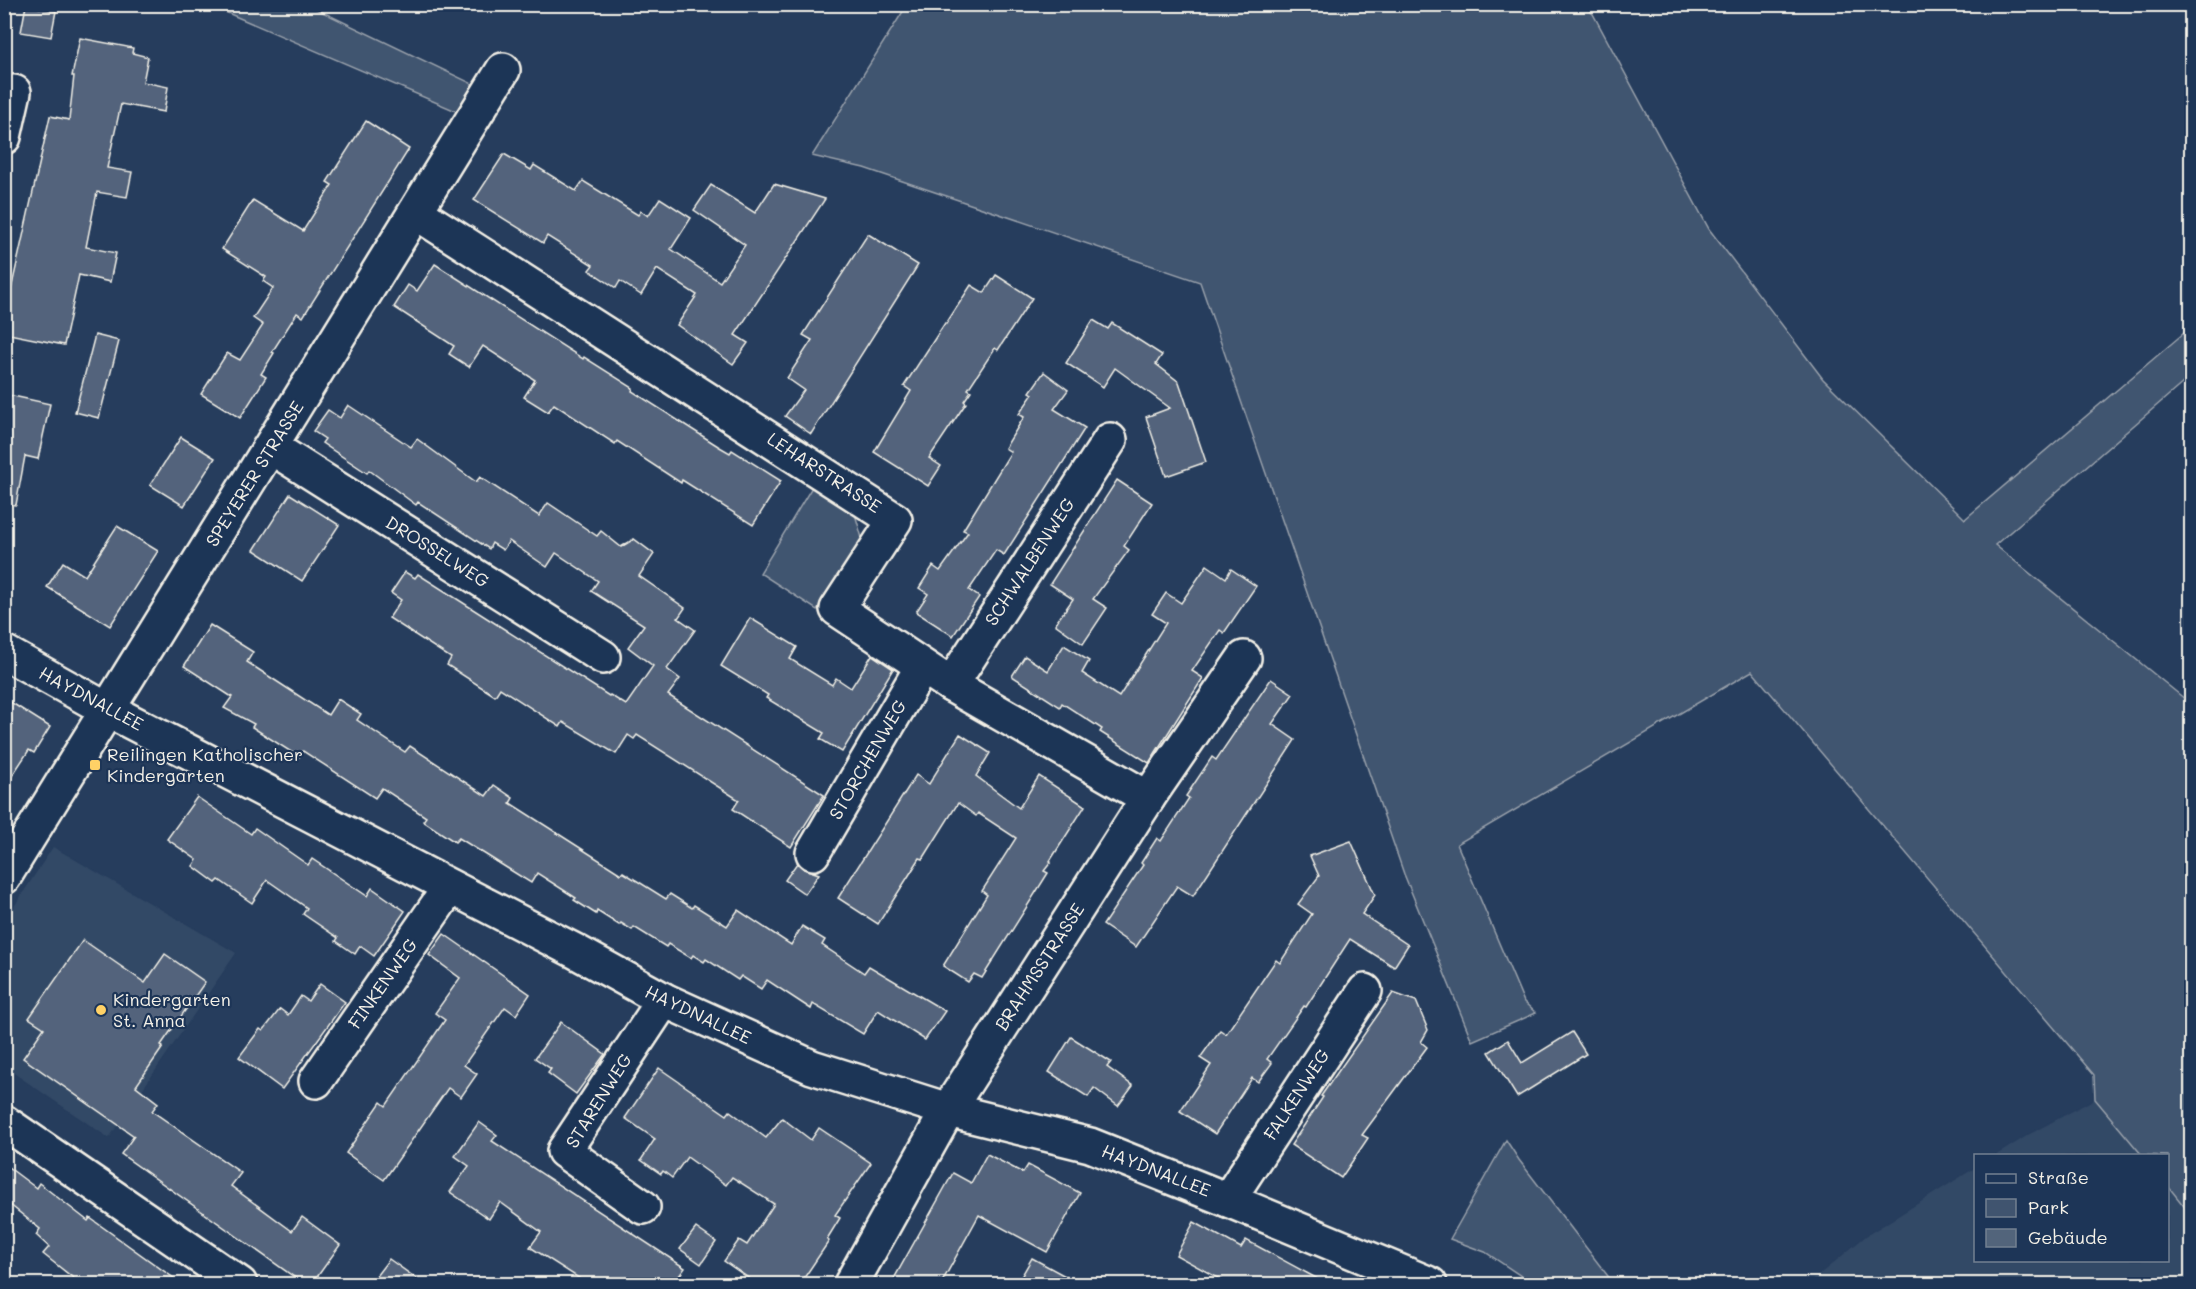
<svg xmlns="http://www.w3.org/2000/svg" width="2196" height="1289" font-family="Mali,sans-serif">
	<style>
		.built { fill: #334966 }
		.green { fill: #40546f; stroke: #9aa2ac; stroke-width: 1.5 }
		.building { fill: #52647b; stroke: #f4f1e8; stroke-width: 1.5 }
		.lines { fill: none; stroke-linecap: round; stroke-linejoin: round }
		.minor-casing { stroke: #f4f1e8; stroke-width: 38 }
		.minor { stroke: #1d3557; stroke-width: 33 }
		.poi-dot { fill: #ffd166; stroke: #1d3557; stroke-width: 2 }
		.labels { text-anchor: middle; stroke-width: 4.5; stroke-linejoin: round; paint-order: stroke }
		.street-label { font-size: 18px; fill: #f4f1e8; stroke: #1d3557 }
		.poi-label { font-size: 18px; fill: #f4f1e8; stroke: #1d3557; text-anchor: start }
	</style>
	<rect width="100%" height="100%" fill="#263d5d"/>
	<filter id="ink" filterUnits="userSpaceOnUse"><feTurbulence type="fractalNoise" baseFrequency=".0167" numOctaves="2"/><feDisplacementMap in="SourceGraphic" scale="12" xChannelSelector="R" yChannelSelector="G"/><feConvolveMatrix kernelMatrix="1 2 1 2 8 2 1 2 1" color-interpolation-filters="sRGB"/></filter>
	<g filter="url(#ink)">
		<g class="built">
			<polygon points="53,847 236,953 109,1138 5,1067 4,922"/>
			<polygon points="2095,1099 2142,1155 1995,1156 2030,1134"/>
			<polygon points="1975,1168 1976,1260 2168,1260 2168,1187 2191,1217 2191,1284 1808,1284 1866,1236"/>
		</g>
		<g class="green">
			<polygon points="209,5 308,5 479,87 463,114"/>
			<polygon points="907,5 1584,5 1593,14 1709,229 1823,379 1965,519 2191,327 2191,376 1995,545 2191,704 2191,1215 2168,1186 2168,1156 2142,1155 2095,1099 2094,1075 1752,671 1457,844 1524,1002 1536,1013 1472,1041 1404,874 1200,282 864,168 812,156"/>
			<polygon points="815,482 852,504 862,538 817,610 760,573"/>
			<polygon points="1506,1140 1519,1160 1614,1284 1533,1284 1485,1252 1450,1239"/>
		</g>
		<g class="building">
			<polygon points="26,5 56,11 51,37 21,32"/>
			<polygon points="80,38 133,48 132,53 148,57 143,82 168,87 164,112 121,104 107,168 132,172 127,197 97,192 86,247 116,253 110,282 79,275 64,345 4,333 4,321 50,116 69,120 74,76 72,76"/>
			<polygon points="366,121 409,149 303,317 297,313 272,352 274,353 261,374 266,377 240,418 201,394 227,353 240,360 263,325 253,318 273,288 263,281 266,277 222,249 253,200 303,231 332,185 327,182"/>
			<polygon points="504,154 531,170 534,165 576,191 583,181 638,215 641,211 648,216 660,198 691,218 671,249 720,282 745,245 694,210 711,185 755,213 774,184 825,199 735,335 748,343 733,364 677,325 697,295 657,269 641,295 620,281 616,288 589,270 593,265 547,236 543,243 474,200"/>
			<polygon points="868,234 918,265 811,434 785,416 804,390 787,378 812,340 803,335"/>
			<polygon points="435,264 583,359 584,357 633,388 632,391 718,446 730,453 732,450 781,481 753,525 682,480 681,483 617,441 615,444 554,404 548,412 524,397 535,380 483,346 469,367 449,354 454,346 394,307 408,285 417,291"/>
			<polygon points="996,275 1032,298 998,350 995,348 968,389 971,391 964,401 966,403 929,458 941,466 928,486 874,452 911,391 904,386 945,323 946,324 971,285 984,293"/>
			<polygon points="1093,320 1108,329 1112,323 1162,355 1156,364 1179,382 1206,462 1166,476 1146,417 1170,408 1115,368 1103,387 1066,363"/>
			<polygon points="95,335 119,341 99,418 75,412"/>
			<polygon points="1044,372 1068,390 1054,409 1085,428 1004,555 996,550 969,590 979,597 953,636 916,612 928,594 919,588 933,566 940,571 968,532 963,530 1011,452 1005,448 1024,417 1019,414 1033,394 1030,392"/>
			<polygon points="4,394 50,404 38,459 25,456 16,505 4,504"/>
			<polygon points="348,405 411,447 417,439 476,482 480,477 539,516 548,503 597,536 601,531 621,547 634,539 654,554 639,576 685,608 678,618 695,630 667,669 680,679 668,695 824,795 791,847 733,809 739,800 637,735 634,739 628,735 616,754 563,722 560,727 500,688 495,696 447,665 451,658 389,618 401,600 391,593 405,572 415,578 418,574 609,696 610,695 626,705 653,666 628,647 644,625 591,591 598,581 556,553 547,567 509,541 503,550 492,543 489,549 418,502 416,505 369,470 367,473 322,443 325,439 313,431 328,410 340,418"/>
			<polygon points="181,437 215,458 184,506 150,485"/>
			<polygon points="1117,480 1152,503 1124,546 1129,550 1093,599 1107,608 1083,644 1055,624 1073,599 1050,584"/>
			<polygon points="290,494 339,525 302,581 254,550"/>
			<polygon points="117,526 158,551 110,626 47,587 63,562 85,576"/>
			<polygon points="1207,565 1226,578 1231,569 1256,586 1224,633 1220,630 1192,671 1203,678 1149,763 1100,732 1102,729 1062,703 1060,707 1012,676 1025,656 1048,671 1064,645 1089,661 1082,673 1119,697 1166,623 1152,614 1166,593 1181,603"/>
			<polygon points="750,618 797,647 790,659 832,685 836,678 851,688 872,655 893,669 842,752 820,739 824,733 766,698 768,695 721,666"/>
			<polygon points="210,625 253,652 247,662 328,715 338,699 361,714 357,720 405,752 410,746 486,796 494,785 513,798 510,803 621,874 623,872 666,899 670,894 692,908 694,905 727,926 738,910 791,945 802,926 825,940 822,945 864,973 869,966 945,1011 925,1040 878,1010 863,1034 813,1004 811,1009 767,980 761,989 741,976 738,980 706,959 704,962 693,955 691,958 668,944 666,947 634,927 632,930 621,923 619,925 597,911 596,914 574,900 576,898 537,873 531,883 459,838 455,842 423,821 426,817 382,788 375,798 303,751 299,757 252,727 254,724 224,708 232,697 184,666"/>
			<polygon points="1271,679 1293,694 1272,724 1295,740 1193,896 1177,886 1136,947 1103,925 1143,865 1141,863 1157,838 1161,841 1189,798 1186,796 1212,757 1216,760"/>
			<polygon points="4,698 50,727 34,753 29,750 4,788"/>
			<polygon points="960,734 990,753 976,776 1019,808 1039,776 1085,806 1050,861 1051,862 1044,871 1048,873 982,978 974,974 968,982 943,966 987,895 982,891 1016,838 978,813 976,816 958,803 923,859 920,858 878,924 838,898 916,775 929,784"/>
			<polygon points="197,797 251,834 255,828 308,865 312,859 367,896 372,888 405,911 374,956 360,946 355,954 336,941 338,938 303,914 307,908 267,880 252,903 219,880 216,883 193,866 197,860 167,839"/>
			<polygon points="1351,841 1375,895 1362,914 1408,945 1394,967 1350,939 1306,1007 1304,1006 1267,1059 1272,1063 1258,1082 1252,1078 1215,1134 1180,1111 1211,1065 1200,1058 1220,1030 1226,1034 1276,960 1280,963 1312,914 1298,904 1319,876 1310,856"/>
			<polygon points="797,863 804,869 819,874 805,894 785,880"/>
			<polygon points="444,934 530,994 516,1015 505,1007 464,1065 477,1074 461,1097 448,1088 384,1180 346,1153 381,1102 386,1106 445,1020 435,1013 460,978 429,955"/>
			<polygon points="83,940 145,983 165,954 205,982 161,1045 163,1047 136,1086 158,1103 152,1111 241,1173 231,1186 292,1231 302,1217 340,1245 312,1284 304,1284 121,1154 134,1136 23,1058 44,1028 29,1018"/>
			<polygon points="320,984 345,1002 282,1089 239,1057 260,1029 263,1031 280,1009 288,1015 301,996 308,1001"/>
			<polygon points="1393,993 1416,1001 1428,1030 1421,1042 1427,1047 1362,1135 1368,1138 1341,1178 1291,1145 1323,1097 1321,1096"/>
			<polygon points="561,1022 605,1054 576,1094 548,1073 551,1069 535,1058"/>
			<polygon points="1572,1032 1586,1054 1517,1097 1489,1052 1508,1040 1522,1063"/>
			<polygon points="1071,1037 1111,1062 1107,1067 1133,1086 1118,1106 1094,1088 1088,1097 1049,1072"/>
			<polygon points="659,1068 727,1115 730,1111 766,1138 782,1118 811,1140 819,1128 871,1163 835,1215 840,1218 827,1239 829,1241 800,1284 757,1284 724,1261 739,1240 747,1245 774,1204 732,1177 726,1185 687,1157 672,1178 663,1171 661,1174 641,1160 655,1139 625,1118"/>
			<polygon points="479,1122 497,1135 492,1141 685,1268 673,1284 588,1284 530,1247 541,1232 500,1202 489,1219 450,1192 469,1166 455,1156"/>
			<polygon points="987,1154 1023,1173 1028,1165 1080,1193 1047,1252 979,1215 941,1284 891,1284 953,1173 971,1183"/>
			<polygon points="4,1164 36,1188 39,1183 88,1221 90,1218 182,1284 81,1284 43,1254 49,1247 36,1235 40,1229 4,1200"/>
			<polygon points="1194,1222 1241,1248 1246,1240 1327,1284 1229,1284 1176,1255"/>
			<polygon points="696,1228 716,1242 701,1264 680,1249"/>
			<polygon points="1032,1258 1080,1284 1017,1284"/>
			<polygon points="389,1259 424,1284 370,1284"/>
		</g>
		<g class="lines">
			<g class="minor-casing">
				<g id="minor">
					<polyline points="4,137 14,92"/>
					<polyline points="417,213 895,520 837,609 951,685 1148,798"/>
					<polyline points="271,447 603,657"/>
					<polyline points="4,652 108,710 575,951 664,1000 812,1067 948,1110 1090,1145 1228,1200 1430,1284"/>
					<polyline points="951,685 1110,440"/>
					<polyline points="813,853 922,667"/>
					<polyline points="4,877 503,70"/>
					<polyline points="316,1081 450,887"/>
					<polyline points="4,1122 240,1284"/>
					<polyline points="1228,1200 1365,991"/>
					<polyline points="643,1207 564,1151 664,1000"/>
					<polyline points="851,1284 948,1110 1148,798 1244,658"/>
				</g>
			</g>
			<use href="#minor" class="minor"/>
		</g>
	</g>
	<g class="poi-dot">
		<rect x="89" y="759" width="12" height="12" rx="3"/>
		<circle cx="101" cy="1010" r="6"/>
	</g>
	<g class="labels">
		<g class="street-label">
			<text transform="translate(824 473) rotate(33)" y="6">LEHARSTRASSE</text>
			<text transform="translate(255 474) rotate(-58)" y="6">SPEYERER STRASSE</text>
			<text transform="translate(437 552) rotate(32)" y="6">DROSSELWEG</text>
			<text transform="translate(1030 562) rotate(-57)" y="6">SCHWALBENWEG</text>
			<text transform="translate(91 699) rotate(28)" y="6">HAYDNALLEE</text>
			<text transform="translate(868 760) rotate(-60)" y="6">STORCHENWEG</text>
			<text transform="translate(1040 967) rotate(-57)" y="6">BRAHMSSTRASSE</text>
			<text transform="translate(383 984) rotate(-55)" y="6">FINKENWEG</text>
			<text transform="translate(698 1015) rotate(25)" y="6">HAYDNALLEE</text>
			<text transform="translate(1297 1095) rotate(-57)" y="6">FALKENWEG</text>
			<text transform="translate(599 1101) rotate(-58)" y="6">STARENWEG</text>
			<text transform="translate(1156 1171) rotate(21)" y="6">HAYDNALLEE</text>
		</g>
		<g class="poi-label">
			<text x="107" y="761">Reilingen Katholischer<tspan x="107" dy="21">Kindergarten</tspan></text>
			<text x="113" y="1006">Kindergarten<tspan x="113" dy="21">St. Anna</tspan></text>
		</g>
	</g>
	<rect width="2196" height="1289" fill="none" stroke="#1d3557" stroke-width="24"/>
	<rect x="12" y="12" width="2172" height="1265" fill="none" stroke="#f4f1e8" stroke-width="2" filter="url(#ink)"/>
	<rect x="1974" y="1154" width="195" height="108" fill="#1d3557" stroke="#738091" stroke-width="1.5"/>
	<rect x="1986" y="1174" width="30" height="9" fill="#1d3557" stroke="#738091" stroke-width="1.5"/>
	<text x="2028" y="1184" font-size="18" fill="#f4f1e8">Straße</text>
	<rect x="1986" y="1199" width="30" height="18" fill="#40546f" stroke="#738091" stroke-width="1.5"/>
	<text x="2028" y="1214" font-size="18" fill="#f4f1e8">Park</text>
	<rect x="1986" y="1229" width="30" height="18" fill="#52647b" stroke="#738091" stroke-width="1.5"/>
	<text x="2028" y="1244" font-size="18" fill="#f4f1e8">Gebäude</text>
</svg>
